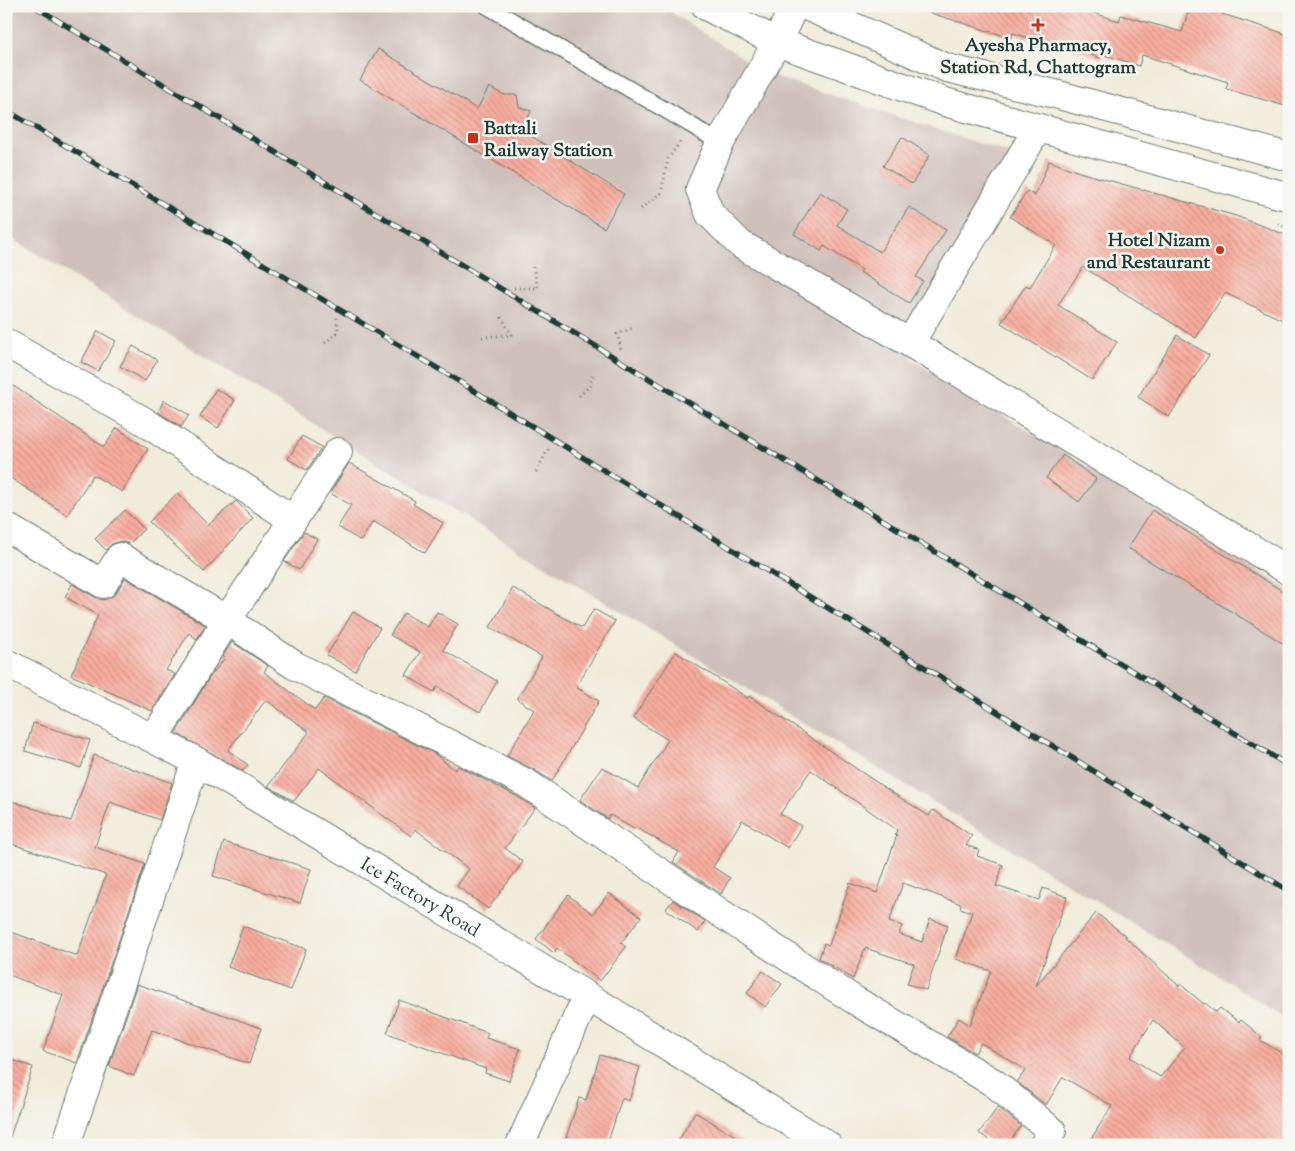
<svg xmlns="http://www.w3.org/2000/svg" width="1295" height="1151" font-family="'Sorts Mill Goudy',serif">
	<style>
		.railway { fill: #cfc0bb; fill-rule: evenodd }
		.building { fill: url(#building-back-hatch); fill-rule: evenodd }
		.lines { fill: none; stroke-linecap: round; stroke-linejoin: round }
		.lane-casing { stroke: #687a6e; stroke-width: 18 }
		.street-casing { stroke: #687a6e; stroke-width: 30 }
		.secondary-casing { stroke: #687a6e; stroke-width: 30 }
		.primary-casing { stroke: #687a6e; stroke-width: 30 }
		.path { stroke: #687a6e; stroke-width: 3; stroke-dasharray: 1 4; stroke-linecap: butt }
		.lane { stroke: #fff; stroke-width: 15 }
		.street { stroke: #fff; stroke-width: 28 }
		.secondary { stroke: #fff; stroke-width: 28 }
		.primary { stroke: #fff; stroke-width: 28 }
		.rail-casing { stroke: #1f3d34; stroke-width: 5.5 }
		.rail { stroke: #f6f6f2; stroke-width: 4; stroke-dasharray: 11; stroke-linecap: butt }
		.poi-dot { fill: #c8321e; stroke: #f6f6f2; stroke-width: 2 }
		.labels { text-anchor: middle; stroke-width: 5; stroke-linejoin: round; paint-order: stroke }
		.poi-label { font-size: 19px; font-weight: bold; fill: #1f3d34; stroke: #f6f6f2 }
		.street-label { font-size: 19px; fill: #1f3d34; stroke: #f6f6f2 }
	</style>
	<defs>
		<pattern id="building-back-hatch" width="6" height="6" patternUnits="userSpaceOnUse" patternTransform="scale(1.25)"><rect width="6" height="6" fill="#f9ad9f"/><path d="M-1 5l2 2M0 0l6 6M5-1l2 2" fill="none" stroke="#c98e82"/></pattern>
	</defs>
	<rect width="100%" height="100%" fill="#f6f6f2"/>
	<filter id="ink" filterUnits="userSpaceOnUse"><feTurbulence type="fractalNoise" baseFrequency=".02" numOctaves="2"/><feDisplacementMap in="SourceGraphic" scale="10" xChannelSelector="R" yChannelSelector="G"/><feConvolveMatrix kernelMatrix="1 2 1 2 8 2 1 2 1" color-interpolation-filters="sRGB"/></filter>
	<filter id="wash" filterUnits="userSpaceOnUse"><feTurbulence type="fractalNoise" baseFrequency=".0096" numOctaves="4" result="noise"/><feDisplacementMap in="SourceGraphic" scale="20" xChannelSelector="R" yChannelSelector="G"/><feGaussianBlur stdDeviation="1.12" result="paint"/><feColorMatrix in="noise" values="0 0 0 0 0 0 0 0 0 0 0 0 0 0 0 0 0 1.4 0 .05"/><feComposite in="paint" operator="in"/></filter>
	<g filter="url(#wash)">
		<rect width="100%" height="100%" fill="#f1ecda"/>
		<path class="railway" d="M6,6h655l109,69 257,84 -116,200 378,231v433l-60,-41 -731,-445 -492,-302zM378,49l99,60 12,-22 15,8h13l2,12 12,4 -8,20 101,62 -20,34 -244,-147z"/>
		<g id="blocks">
			<g class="building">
				<polygon points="925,6 1072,6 1119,21 1121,15 1182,32 1190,6 1212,6 1223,10 1222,14 1289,35 1289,107 1226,89 1228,82 1142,55 1139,66 1102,54 1101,58 1046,41 1045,43 1013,33 1011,38 924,11"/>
				<polygon points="378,49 477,109 489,87 504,95 517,95 519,107 531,111 523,131 624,194 604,228 360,80"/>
				<polygon points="902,137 930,155 912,184 883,166"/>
				<polygon points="1049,161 1079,172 1236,216 1289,236 1289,323 1225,293 1196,338 1083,267 1058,305 1117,342 1092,380 1001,323 1026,285 1030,287 1056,245 1010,217 1027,191 1035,196"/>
				<polygon points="820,192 847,209 837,225 880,252 909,207 946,230 916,277 923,281 909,303 860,272 862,270 824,246 821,251 794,234"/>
				<polygon points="98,331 116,341 98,371 81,362"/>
				<polygon points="1177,335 1209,355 1169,417 1138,397"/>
				<polygon points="133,346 157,360 145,381 120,366"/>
				<polygon points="6,381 104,447 117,428 148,449 122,492 93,475 67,515 6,475"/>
				<polygon points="216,389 235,400 218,428 200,417"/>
				<polygon points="164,400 189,415 181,427 158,412"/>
				<polygon points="302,436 322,447 307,470 288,459"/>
				<polygon points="1063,455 1096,479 1079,502 1046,478"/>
				<polygon points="349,463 415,501 413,504 443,523 425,553 373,521 361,541 338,527 351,505 330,493"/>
				<polygon points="177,493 208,525 236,501 253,518 204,572 149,522"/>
				<polygon points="125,510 144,529 129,544 120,541 112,544 106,550 95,539"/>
				<polygon points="1152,510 1289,595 1289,647 1128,548"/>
				<polygon points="304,532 317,539 299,570 284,561"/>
				<polygon points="125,578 205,625 197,639 189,633 166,670 175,674 152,711 71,675 98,615 65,597 72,584 95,597 103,600 111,597 116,593"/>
				<polygon points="513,588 582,628 594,609 615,621 576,687 599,701 552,781 533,769 507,756 534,710 517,699 542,657 490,627"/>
				<polygon points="353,612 380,628 355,671 327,655"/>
				<polygon points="437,612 458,624 443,650 497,681 480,712 437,687 434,692 406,675 420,652 390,635 404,613 428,627"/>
				<polygon points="232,642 268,666 264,672 315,710 324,698 435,754 455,770 458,766 518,797 535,808 505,848 523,862 488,909 457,886 469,869 415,829 411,836 319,768 294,801 268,786 309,732 266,700 228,750 248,765 243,771 176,733 209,678 225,658 223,656"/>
				<path d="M676,652l72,46 1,-2 130,88 50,32 4,-6 39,26 -6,9 13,5 -2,6 26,9 -7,21 43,14 4,-12 24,9 -31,89 60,-73 30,23 -1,1 54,49 1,-2 24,20 1,-1 11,9 4,-4 19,14 2,-2 21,17 -2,3 29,18v87h-202l25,-39 -49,-29 -17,28 -29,-23 9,-12 -45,-27 -6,10 -28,-16 12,-19 11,7 21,-54 -35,-12 16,-47 -12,-4 1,-4 -58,-21 -14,39 13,4 -3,8 23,8 8,-23 18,6 -22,65 -19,-6 7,-20 -49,-16 -12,31 -34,-21 5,-15 5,2 21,-62 27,10 20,-58h-2l2,-5 -86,-60 -31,44 21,12 -13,22 -46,-28 -29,47 17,11 -9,16 -48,-32 6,-10 -44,-25 -1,2 -24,-14 -2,4 -28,-19 22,-33 36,21 30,-48 -35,-22zM1153,1020l32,28 -25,29 -30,-20z"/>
				<polygon points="33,723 90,740 81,768 25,751"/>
				<polygon points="94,755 172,783 160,820 110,802 95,847 145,864 77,1063 43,1051 63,995 6,974 6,930 77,956 106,875 6,842 6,799 71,821"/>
				<polygon points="224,842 311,869 300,903 213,876"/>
				<polygon points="609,893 641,917 621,943 626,947 600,981 557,948 554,953 536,939 568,895 593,914"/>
				<polygon points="673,900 705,921 698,932 666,909"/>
				<polygon points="243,926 306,949 291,990 228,967"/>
				<polygon points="763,971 782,984 765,1007 747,993"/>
				<polygon points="137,984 261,1028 249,1064 152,1030 134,1076 109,1066"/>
				<polygon points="399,1000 488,1033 486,1038 520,1049 509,1081 485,1073 486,1069 387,1033"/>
				<polygon points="600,1055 640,1067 629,1101 622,1098 607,1145 588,1145 566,1138 579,1098 586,1100"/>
				<polygon points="6,1058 33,1067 10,1137 6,1137"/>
				<polygon points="998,1107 1021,1126 1007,1145 996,1145 979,1133"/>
				<polygon points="695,1112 750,1145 676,1145"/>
			</g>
		</g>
	</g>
	<g filter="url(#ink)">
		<use href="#blocks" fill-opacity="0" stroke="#687a6e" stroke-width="1"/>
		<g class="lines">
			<g class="lane-casing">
				<polyline id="lane" points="487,6 691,125 720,143"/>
			</g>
			<g class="street-casing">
				<g id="street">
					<polyline points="794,6 777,42 720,143 700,189 710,214 740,244 910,343 1289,571"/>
					<polyline points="6,343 142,420 293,520"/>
					<polyline points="910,343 1038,128"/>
					<polyline points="6,527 103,584 120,557 227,620 294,665 526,783 743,928 856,1001 994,1083 1052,1131 1044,1145"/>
					<polyline points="154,738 227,620 338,452"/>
					<polyline points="66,1145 196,761"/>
					<polyline points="520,1145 587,996"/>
				</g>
			</g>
			<g class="secondary-casing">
				<g id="secondary">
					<path id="s1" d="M6,663l190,98 391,235 240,149"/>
				</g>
			</g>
			<g class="primary-casing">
				<g id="primary">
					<polyline points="706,6 777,42 945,102 1289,197"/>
					<polyline points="806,6 947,68 1055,94 1289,157"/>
				</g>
			</g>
			<g class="path">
				<polyline points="641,209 661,193 668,159 680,142"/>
				<polyline points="1278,224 1289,228"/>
				<polyline points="514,288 538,288 533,267"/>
				<polyline points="482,337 512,335 501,317"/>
				<polyline points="325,343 338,332 337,315"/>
				<polyline points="621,349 617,334 633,328"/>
				<polyline points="579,396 591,385 593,373"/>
				<polyline points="536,472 550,446"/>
			</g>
			<use href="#lane" class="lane"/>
			<use href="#street" class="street"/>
			<use href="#secondary" class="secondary"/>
			<use href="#primary" class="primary"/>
			<g class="rail-casing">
				<g id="rail">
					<polyline points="34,6 1289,766"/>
					<polyline points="6,110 442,371 1289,891"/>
					<polyline points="1286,659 1289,661"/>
				</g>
			</g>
			<use href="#rail" class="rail"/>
		</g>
	</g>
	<g class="poi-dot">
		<path d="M1035.5 17.5h5v5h5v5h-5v5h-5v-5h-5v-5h5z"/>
		<rect x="467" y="132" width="12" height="12" rx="2.5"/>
		<circle cx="1220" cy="250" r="5"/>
	</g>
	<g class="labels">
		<g class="poi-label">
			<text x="1038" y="51">Ayesha Pharmacy,<tspan x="1038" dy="22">Station Rd, Chattogram</tspan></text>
			<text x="484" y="134" text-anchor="start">Battali<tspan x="484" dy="22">Railway Station</tspan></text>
			<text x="1210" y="246" text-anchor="end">Hotel Nizam<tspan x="1210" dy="22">and Restaurant</tspan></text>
		</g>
		<g class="street-label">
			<text dy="7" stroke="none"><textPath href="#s1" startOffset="476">Ice Factory Road</textPath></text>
		</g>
	</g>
	<rect width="1295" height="1151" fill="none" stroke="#f6f6f2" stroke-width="25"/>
</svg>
